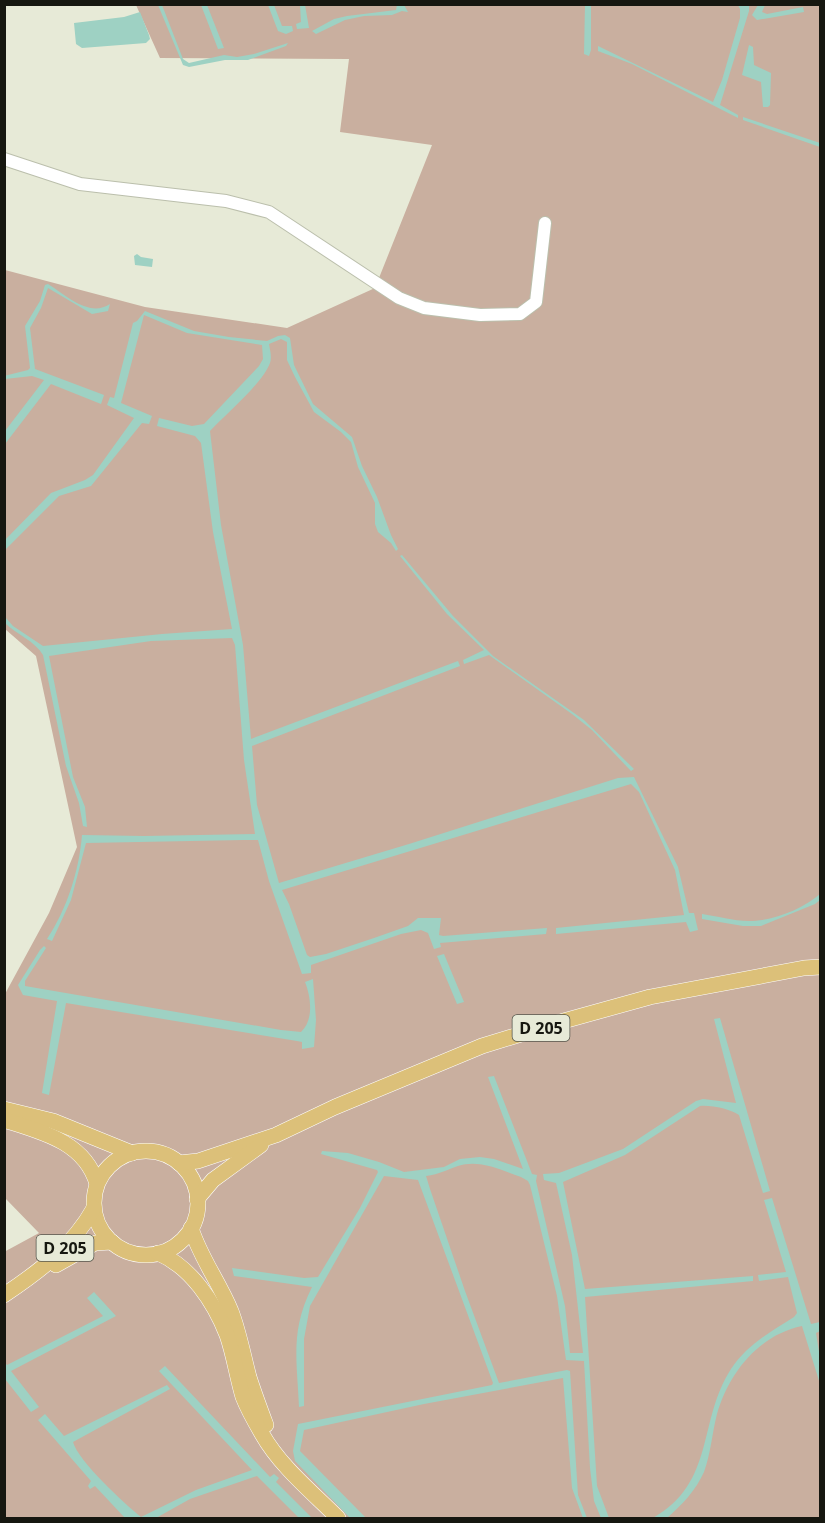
<svg xmlns="http://www.w3.org/2000/svg" width="825" height="1523" font-family="'Open Sans',sans-serif">
	<style>
		.green { fill: #c9af9f }
		.water { fill: #9ed1c3 }
		.lines { fill: none; stroke-linecap: round; stroke-linejoin: round }
		.minor-casing { stroke: #bbbfac; stroke-width: 14 }
		.major-casing { stroke: #fff; stroke-width: 16 }
		.minor { stroke: #fff; stroke-width: 12 }
		.major { stroke: #dcc079; stroke-width: 15 }
		.labels { text-anchor: middle; stroke-width: 6; stroke-linejoin: round; paint-order: stroke }
		.shield { fill: #e7ead7; stroke: #55564c; stroke-width: 1.5 }
		.shield-label { font-size: 16px; font-weight: bold; fill: #161710 }
	</style>
	<rect width="100%" height="100%" fill="#e7ead7"/>
	<polygon class="green" points="136,5 820,5 820,1518 5,1518 4,1252 39,1233 5,1198 5,994 49,913 77,847 36,656 5,629 5,270 145,307 287,328 375,288 432,145 340,132 349,59 160,58"/>
	<g class="water">
		<polygon points="158,5 162,5 183,59 189,63 224,55 237,57 254,54 288,43 286,46 248,60 225,60 189,67 183,65"/>
		<polygon points="201,5 207,5 224,48 218,49"/>
		<polygon points="268,5 274,5 282,26 292,26 293,31 286,34 278,31"/>
		<polygon points="300,5 305,5 309,28 297,29 296,24 301,22"/>
		<polygon points="397,5 404,5 408,12 402,11 392,15 364,16 345,20 316,34 312,31 334,19 347,16 396,10"/>
		<polygon points="585,5 591,5 591,50 589,56 584,54"/>
		<polygon points="738,5 749,5 749,11 720,105 738,115 738,118 632,64 598,51 598,46 713,102 722,80 740,18 740,9"/>
		<polygon points="758,5 765,5 762,12 767,14 803,7 804,12 757,20 752,15"/>
		<polygon points="140,12 149,35 150,39 146,43 82,48 76,44 74,23 124,17"/>
		<polygon points="749,45 753,47 754,65 771,73 770,105 768,107 763,107 761,82 742,75"/>
		<polygon points="743,117 820,143 820,147 743,120"/>
		<polygon points="137,254 141,257 153,259 152,267 135,265 134,256"/>
		<path d="M48,284c18,11 41,34 62,20l-2,7 -16,3 -44,-26 -7,20 -11,20 5,41 69,26 -3,9 -50,-20 -46,60v-13l39,-51 -12,-4 -27,3 -1,-3 24,-6 2,-2 -5,-42 15,-25 5,-16z"/>
		<path d="M145,311l49,20 35,6 38,4 11,-5 7,-1 5,3 4,27 19,39 39,33 10,29 15,31 14,38 7,14 -2,2 -5,-8 -13,-11 -3,-8v-21l-17,-36 -7,-25 -10,-10 -27,-20 -19,-35 -8,-17v-18l-6,-3 -12,5c1,6 3,13 1,19 -8,21 -44,51 -60,68l11,94 22,120 8,94 207,-78 2,5 -208,80 5,59 22,78 130,-39 209,-66 16,-1 44,90 11,46h5l4,17 -8,2 -4,-10 -130,12v-6l128,-13 -9,-45 -36,-78 -8,-8 -349,106 7,14 18,51 3,2 16,-3 48,-16 34,-12 10,-8h23l-2,17 4,1 104,-8 -1,6 -106,9 1,4 -7,2 -6,-16 -7,-3 -20,4 -90,31v8l-9,1 -33,-93 -11,-41h-15l-157,3 -15,57 -19,41 -5,-2c20,-30 32,-68 35,-104l62,1 111,-2 -11,-74 -9,-115 -3,-7 -81,3 -102,15 24,121 12,30 2,20 -4,-1 -4,-23 -13,-37 -23,-111c-8,-14 -27,-21 -38,-32v-6l8,9 30,20 119,-12 70,-5 -19,-97 -12,-89 -6,-7 -38,-10 2,-8 33,8 12,-2 55,-58 4,-7 -1,-14 -75,-12 -43,-18 -23,88 31,13 -3,8 -7,-1 -51,63 -32,10 -54,54v-10l46,-47 34,-13 8,-5 41,-57 -27,-13 3,-8 4,1 19,-75 4,-2z"/>
		<polygon points="402,555 453,616 493,656 584,720 634,769 631,771 592,730 572,714 489,655 464,664 463,660 484,650 447,614 400,556"/>
		<path d="M820,894v6l-5,4 -54,22h-18l-41,-7v-5c15,2 31,7 47,7 24,0 54,-12 71,-27z"/>
		<path d="M44,946l2,2 -21,33v5l256,44 20,2c13,-12 10,-35 4,-50l8,-3 3,41 -2,27 -12,2v-7l-5,-1 -231,-38 -17,92 -7,-2 15,-92 -34,-6 -5,-10 22,-35z"/>
		<polygon points="444,954 464,1002 457,1004 437,956"/>
		<path d="M720,1018l50,173 -7,2 -24,-78c-9,-6 -27,-10 -39,-9l-75,49 -62,27 22,107 168,-13v5l-168,16 12,189 12,32h-8l-7,-17 -4,-33 -6,-107 -18,-1 -9,-64 -27,-111 -2,-4 -7,-4c-20,-7 -42,-18 -63,-11 -12,4 -18,8 -32,10l4,13 35,102 34,92 68,-13 3,1 8,124 9,23h-4l-11,-30 -9,-110 -139,26 -120,26 -4,21 66,67h-16l-55,-57 -2,-10 5,-27 194,-39 1,-2 -75,-203 -34,-4 -74,130 -6,33v67l-5,1c-2,-47 -9,-76 13,-120l-78,-11 -2,-8 72,10 14,-1 42,-69 18,-36 -1,-2 -56,-16 1,-3 26,2 31,9 25,10 40,-5 16,-8 20,-2 14,2 29,10 -35,-92 6,-1 38,98 5,1 -1,6 29,125 5,47h13l-11,-98 -16,-72 -12,-3 -1,-6 16,-1 64,-24 73,-48 7,-2 33,4 -22,-84z"/>
		<path d="M772,1198l39,126 9,-2v9l-4,2 4,25v26l-18,-58c-43,9 -73,46 -85,88 -5,19 -6,39 -13,58 -8,18 -22,33 -37,46h-14c63,-36 44,-96 78,-149 16,-24 39,-37 63,-52l3,-4 -9,-36 -29,4 -1,-6 28,-3 -22,-72z"/>
		<polygon points="94,1292 116,1316 11,1371 39,1407 31,1412 5,1379 5,1363 7,1365 103,1316 87,1298"/>
		<path d="M165,1366l105,111 4,-3 5,4 -3,4 36,36h-13l-42,-42 -67,23 -34,19h-31l-30,-32 -5,3 -2,-3 3,-5 -53,-61 7,-6 19,22 103,-51 3,4 -97,53c5,19 52,62 68,75l55,-27 56,-20 -93,-99z"/>
	</g>
	<g class="lines">
		<g class="minor-casing">
			<polyline id="minor" points="4,159 80,184 226,201 269,212 399,298 424,308 480,315 520,314 536,302 545,223"/>
		</g>
		<g class="major-casing">
			<g id="major">
				<polyline points="4,1109 53,1121 132,1153"/>
				<path d="M4,1120c38,12 81,22 93,64"/>
				<circle cx="146" cy="1203" r="52"/>
				<polyline points="179,1163 198,1161 276,1135 335,1107 482,1046 567,1020 650,997 804,968 820,967"/>
				<polyline points="197,1199 213,1180 261,1145"/>
				<path d="M191,1228c9,29 28,54 40,83 8,21 12,43 18,66 5,16 11,32 17,48"/>
				<path d="M158,1253c33,14 56,49 69,82 7,20 10,42 16,62 5,13 12,25 19,37 18,32 50,58 76,84"/>
				<polyline points="56,1265 95,1243 112,1242"/>
				<path d="M4,1295c36,-24 69,-49 90,-87"/>
			</g>
		</g>
		<use href="#minor" class="minor"/>
		<use href="#major" class="major"/>
	</g>
	<g class="labels">
		<g class="shield">
			<rect x="512.5" y="1015" width="57" height="26" rx="4.5"/>
			<rect x="36.5" y="1235" width="57" height="26" rx="4.5"/>
		</g>
		<g class="shield-label">
			<text x="541" y="1034">D 205</text>
			<text x="65" y="1254">D 205</text>
		</g>
	</g>
	<rect width="825" height="1523" fill="none" stroke="#161710" stroke-width="12"/>
</svg>
